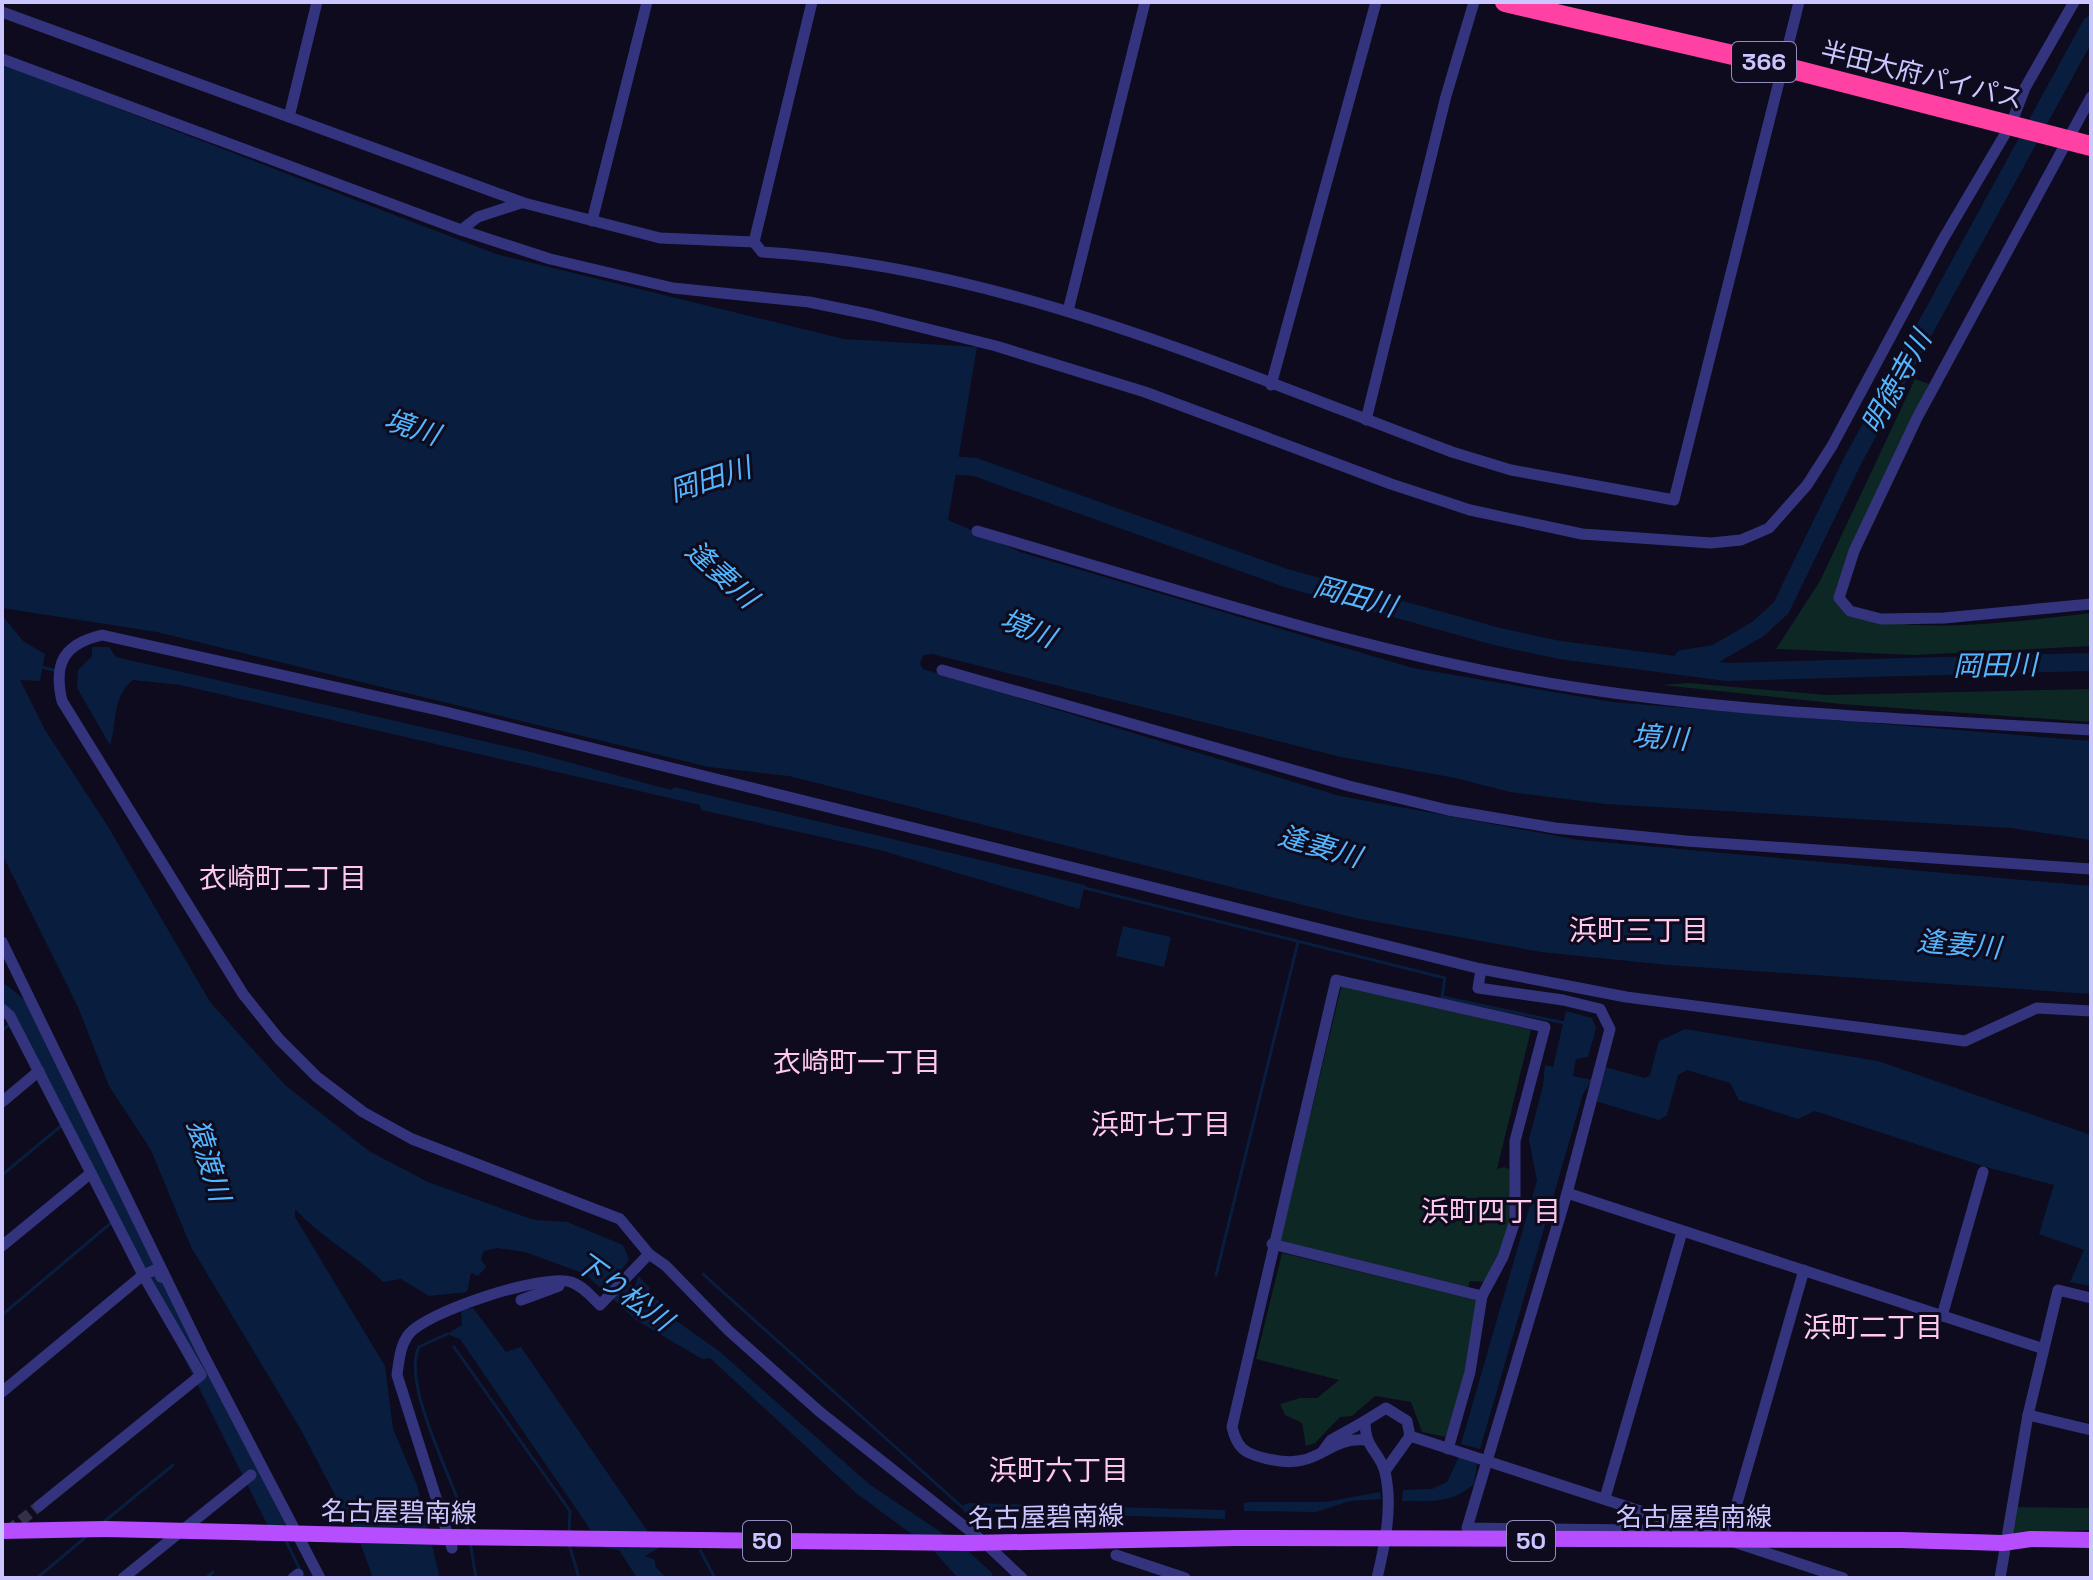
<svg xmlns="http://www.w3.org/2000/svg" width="2093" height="1580" font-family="'Space Grotesk','Noto Sans JP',sans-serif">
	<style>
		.green { fill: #0d2725 }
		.water { fill: #091e3e }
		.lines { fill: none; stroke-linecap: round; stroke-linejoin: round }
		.stream { stroke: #091e3e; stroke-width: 3 }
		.river { stroke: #091e3e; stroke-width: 18 }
		.street-tunnel { stroke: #33304a; stroke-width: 11; stroke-dasharray: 11 5.5; stroke-linecap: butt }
		.street { stroke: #34347e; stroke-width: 11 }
		.primary { stroke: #b64dff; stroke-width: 16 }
		.highway { stroke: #ff41a3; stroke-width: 20 }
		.primary-bridge { stroke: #b64dff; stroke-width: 16 }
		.labels { text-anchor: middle; stroke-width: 6; stroke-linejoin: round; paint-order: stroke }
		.shield { fill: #0d0b1d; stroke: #928ebb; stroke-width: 2 }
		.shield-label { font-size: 24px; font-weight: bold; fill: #cbc6ff }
		.street-label { font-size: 26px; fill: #cbc6ff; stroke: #0d0b1d }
		.water-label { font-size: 28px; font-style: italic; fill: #54b6ff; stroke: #0d0b1d }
		.neighbourhood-label { font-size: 28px; fill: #ffc8ed; stroke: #0d0b1d }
	</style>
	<rect width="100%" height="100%" fill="#0d0b1d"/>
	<g class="green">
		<path d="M1915,379l14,5 -75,167 -15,47c8,5 17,15 25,18 50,20 172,3 227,-3v33l-177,9 -138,-6 44,-68z"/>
		<polygon points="1688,683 1826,695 2091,689 2091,722 1841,704 1662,685"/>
		<polygon points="1342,984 1531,1030 1497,1169 1504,1167 1514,1171 1515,1221 1488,1282 1470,1281 1468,1287 1280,1241"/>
		<polygon points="1282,1253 1481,1301 1451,1438 1422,1432 1411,1402 1375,1396 1352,1416 1340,1417 1315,1443 1306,1446 1302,1423 1285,1415 1280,1404 1300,1398 1317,1398 1339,1380 1256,1359"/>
		<polygon points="2015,1507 2091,1508 2091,1530 2010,1534"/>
	</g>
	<g class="water">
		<polygon points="2,64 496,254 844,339 977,347 948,520 1020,552 1413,668 1612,702 2091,741 2091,840 2011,828 1606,804 1510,792 1455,778 1341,757 932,654 923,655 920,664 923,669 1340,796 1579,840 2091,886 2091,994 1668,965 1541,952 1355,918 789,776 709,767 157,632 2,608"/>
		<path d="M2,615l21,26 22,13 -5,27 -20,-1 25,50 62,95 103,177 75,83 84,66 59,31 106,38 33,2 56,23 6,15 -13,17 19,10 3,-11 12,12 -2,10h7l5,4 -2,6 61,43 150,133 76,51 34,43h-21l-25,-28 -77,-57 -146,-135 -8,1 -66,-39 -51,-46 -60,-22 -28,-4 -13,3 -3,8 5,8 -8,9 -7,-3 -4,19 -38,4 -28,-17 -18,3c-27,-27 -62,-44 -88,-73v8l90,149 8,63 24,56 23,93h-67l-12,-33 -60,-115 -110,-183 -40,-97 -42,-64 -31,-79 -76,-153z"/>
		<path d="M92,647h17l7,10 415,95 140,38 3,-3 411,98 -6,24 -199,-59 -179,-40 -1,-5 -520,-120 -47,-5c-22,18 -15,41 -23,65l-33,-57 1,-18 14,-14z"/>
		<polygon points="1123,926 1171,937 1164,967 1116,956"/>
		<polygon points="1566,1011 1592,1018 1596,1028 1588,1057 1576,1059 1573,1076 1592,1080 1583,1094 1480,1449 1461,1444 1537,1181 1529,1139 1543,1086 1545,1065 1553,1067"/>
		<polygon points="1685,1029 1878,1061 2091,1135 2091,1286 2070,1282 2084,1250 2039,1234 2054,1185 1986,1167 1815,1111 1798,1119 1739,1100 1730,1083 1687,1070 1678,1075 1667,1115 1659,1120 1595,1101 1605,1067 1645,1078 1650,1075 1659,1041"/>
		<polygon points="473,1308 506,1352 521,1347 659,1548 645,1556 655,1560 655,1566 666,1578 637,1578 619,1550 603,1548 460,1339 447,1334 462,1325 461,1310"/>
		<path d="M1459,1457l18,7 -3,20c-23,20 -43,17 -72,17l1,-11 29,-1 15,-7z"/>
		<polygon points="1380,1492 1381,1499 1350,1501 1316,1512 1244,1511 1244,1503 1250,1502 1325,1502"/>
		<polygon points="968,1503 1225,1510 1225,1519 980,1511 980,1514 965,1513 962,1507"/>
	</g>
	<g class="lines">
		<g class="stream">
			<polyline points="41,667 57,671"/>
			<polyline points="1081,887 1445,978 1442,997 1565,1023"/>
			<polyline points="2,1031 11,1023"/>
			<polyline points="2,1175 73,1116"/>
			<polyline points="703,1274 962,1507"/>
			<polyline points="1216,1275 1298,942"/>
			<polyline points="2,1315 112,1222"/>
			<path d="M447,1334l-28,13c-19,39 39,139 49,184"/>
			<polyline points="454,1347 570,1511 569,1532"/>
			<polyline points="105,1521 173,1465"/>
			<polyline points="285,1539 304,1578"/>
			<polyline points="470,1542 476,1578"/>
			<polyline points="569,1544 579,1578"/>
			<polyline points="700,1550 715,1578"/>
			<polyline points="37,1578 87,1536"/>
			<polyline points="206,1578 213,1572"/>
		</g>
		<g class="river">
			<polyline points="936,464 975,467 1286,578 1499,637 1560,650 1727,672 2091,662"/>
			<polyline points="1683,659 1715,654 1758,629 1781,608 1853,460 2091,25"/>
			<polyline points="2,993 19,1007 276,1522"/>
			<polyline points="948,1545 984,1578"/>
		</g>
		<polyline class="street-tunnel" points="8,1531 39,1506"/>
		<g class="street">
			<polyline points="2,12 524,203 660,238 754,242"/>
			<polyline points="2,59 461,230 550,259 673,288 809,302 872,315 996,346 1145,392 1391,484 1470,510 1582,534 1711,543 1741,540 1769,528 1807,485 1832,446 1942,241 2011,124 2025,88 2074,2"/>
			<polyline points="2091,97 1917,418 1854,551 1839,598 1850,611 1881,619 1944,618 2091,604"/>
			<polyline points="289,117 317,2"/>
			<polyline points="592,221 647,2"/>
			<polyline points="461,230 478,217 521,203"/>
			<path d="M754,242l8,10c241,15 466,116 690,200l59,18 163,30 125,-498"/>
			<polyline points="754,242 812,2"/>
			<polyline points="1068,311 1145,2"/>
			<polyline points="1271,385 1376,2"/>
			<polyline points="1366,420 1446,96 1474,2"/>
			<path d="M977,531c197,57 393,124 596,156 171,27 346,32 518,43"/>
			<polyline points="942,670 1349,786 1448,810 1555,828 1686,841 2091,869"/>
			<polyline points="2,942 202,1352 320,1578"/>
			<polyline points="1481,969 1478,988 1563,1000 1600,1009 1610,1029 1567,1193"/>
			<polyline points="2,1009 10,1016 91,1173 2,1246"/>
			<polyline points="2,1102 39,1071"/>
			<polyline points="1272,1244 1482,1296 1470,1372 1448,1449"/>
			<polyline points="1804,1270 1729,1531 1467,1528 1567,1193 2041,1348"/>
			<polyline points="521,1300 559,1286"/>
			<polyline points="1942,1316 1983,1172"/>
			<polyline points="2,1392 143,1275 91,1173"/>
			<polyline points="2028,1415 2058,1290 2091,1298"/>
			<path d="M1365,1440c-41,-3 -45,33 -101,18 -20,-5 -27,-10 -32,-31l104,-447 209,47 -30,114v80l-12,36 -21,39"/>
			<polyline points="1323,1451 1331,1440 1365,1421"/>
			<polyline points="1385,1471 1410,1436"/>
			<polyline points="1605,1498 1682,1232"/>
			<polyline points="39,1506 201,1375 143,1275 157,1269 161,1277"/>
			<polyline points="1737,1543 1843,1578"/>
			<path d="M452,1548l-55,-173c2,-14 3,-30 12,-41 19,-23 135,-61 162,-52 12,4 21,15 29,23l49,-51"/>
			<polyline points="1116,1555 1185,1578"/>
			<polyline points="123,1578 251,1475"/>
			<polyline points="293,1578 298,1574"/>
			<path d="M1022,1578l-38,-36 -164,-130 -92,-82 -62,-64 -17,-12 -29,-35 -208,-80 -49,-27 -46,-35 -38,-38 -36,-45 -181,-293c-9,-38 2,-57 40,-66l340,76 1039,258 145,28 339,44 72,-33 54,3"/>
			<path d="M1377,1578c8,-33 16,-72 8,-106 -6,-22 -20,-22 -20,-51l21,-13 21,13 3,15 264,86 56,-1"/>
			<polyline points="2000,1578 2028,1415 2091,1430"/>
		</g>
		<g class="primary">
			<polyline points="2,1531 105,1529"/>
			<polyline points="444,1537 970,1543 1236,1538 1901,1540 2003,1543 2031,1539 2091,1540"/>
		</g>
		<polyline class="highway" points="1505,2 1784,67 2091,146"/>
		<polyline class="primary-bridge" points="105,1529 444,1537"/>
	</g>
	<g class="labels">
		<g class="shield">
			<rect x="1732" y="42" width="64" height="40" rx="6"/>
			<rect x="743" y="1521" width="48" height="40" rx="6"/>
			<rect x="1507" y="1521" width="48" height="40" rx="6"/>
		</g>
		<g class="shield-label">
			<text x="1764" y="70">366</text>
			<text x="767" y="1549">50</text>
			<text x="1531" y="1549">50</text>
		</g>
		<g class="street-label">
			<text transform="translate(1922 75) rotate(14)" y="9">半田大府パイパス</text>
			<text transform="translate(399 1512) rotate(1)" y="9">名古屋碧南線</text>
			<text transform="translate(1046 1517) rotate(-1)" y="9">名古屋碧南線</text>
			<text x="1694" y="1526">名古屋碧南線</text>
		</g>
		<g class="water-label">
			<text transform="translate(1896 382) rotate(-61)" y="10">明徳寺川</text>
			<text transform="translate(412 427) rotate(18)" y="10">境川</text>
			<text transform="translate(710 479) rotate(-18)" y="10">岡田川</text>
			<text transform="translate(722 574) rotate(42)" y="10">逢妻川</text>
			<text transform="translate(1355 596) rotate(15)" y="10">岡田川</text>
			<text transform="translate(1028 628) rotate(22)" y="10">境川</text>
			<text transform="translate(1995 665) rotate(-1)" y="10">岡田川</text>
			<text transform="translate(1660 737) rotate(4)" y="10">境川</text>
			<text transform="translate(1320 846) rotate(16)" y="10">逢妻川</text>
			<text transform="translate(1959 944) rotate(5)" y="10">逢妻川</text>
			<text transform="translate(209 1160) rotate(73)" y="10">猿渡川</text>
			<text transform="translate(624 1291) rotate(36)" y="10">下り松川</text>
		</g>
		<g class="neighbourhood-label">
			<text x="283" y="888">衣崎町二丁目</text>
			<text x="1639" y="940">浜町三丁目</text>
			<text x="857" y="1072">衣崎町一丁目</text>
			<text x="1161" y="1134">浜町七丁目</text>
			<text x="1491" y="1221">浜町四丁目</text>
			<text x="1873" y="1337">浜町二丁目</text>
			<text x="1059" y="1480">浜町六丁目</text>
		</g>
	</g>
	<rect width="2093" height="1580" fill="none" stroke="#cbc6ff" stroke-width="8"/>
</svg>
